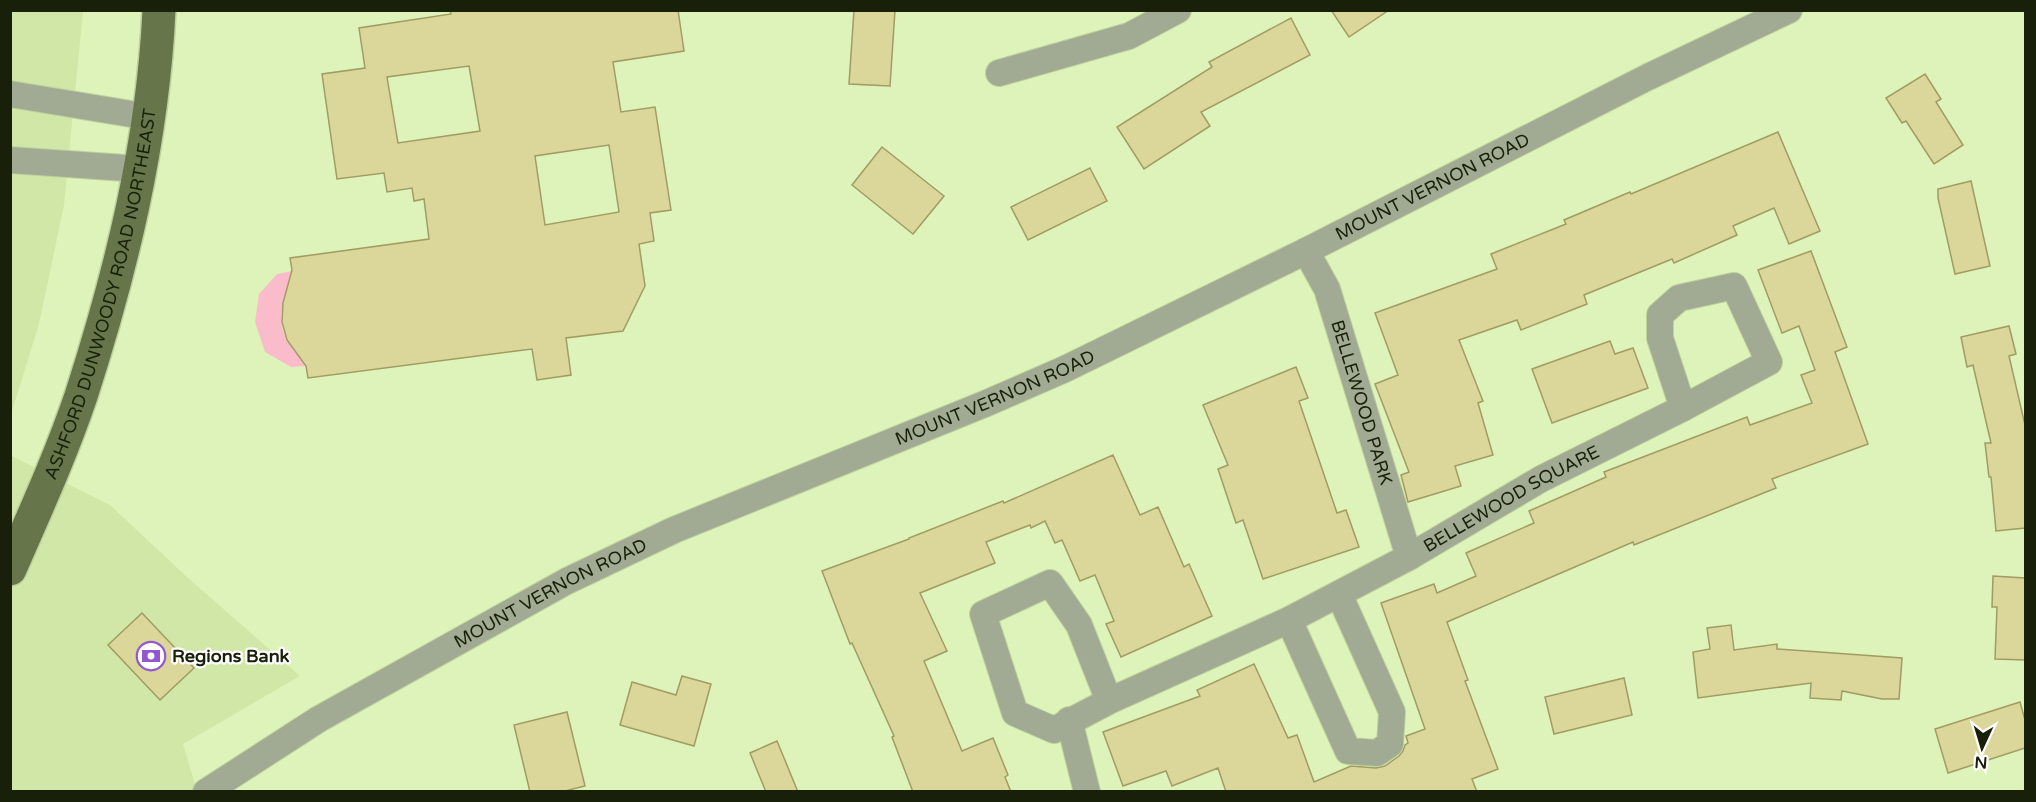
<svg xmlns="http://www.w3.org/2000/svg" width="2036" height="802" font-family="'Varela Round',sans-serif">
	<style>
		.built { fill: #d0e7a7 }
		.green { fill: #fabcca }
		.building { fill: #dbd79a; stroke: #a19c62; stroke-width: 1.5; fill-rule: evenodd }
		.lines { fill: none; stroke-linecap: round; stroke-linejoin: round }
		.minor-casing { stroke: #bed19d; stroke-width: 28 }
		.major-casing { stroke: #bed19d; stroke-width: 36 }
		.minor { stroke: #a1aa92; stroke-width: 26 }
		.major { stroke: #66764a; stroke-width: 33 }
		.labels { text-anchor: middle; stroke-width: 4.5; stroke-linejoin: round; paint-order: stroke }
		.street-label { font-size: 18px; fill: #19200a; stroke: #fff }
		.poi-label { font-size: 18px; font-weight: bold; fill: #19200a; stroke: #fff; text-anchor: start }
	</style>
	<rect width="100%" height="100%" fill="#def3b9"/>
	<g class="built">
		<polygon points="11,11 83,11 64,205 39,324 11,414"/>
		<polygon points="10,455 110,505 187,577 300,676 183,744 197,791 11,791"/>
	</g>
	<path class="green" d="M293,271c-7,20 -20,52 -4,70 5,5 11,9 15,13l2,12 -15,1 -26,-15 -10,-30 4,-28 18,-20z"/>
	<g class="building">
		<path d="M450,10h228l6,41 -71,11 8,50 34,-5 16,103 -21,3 4,28 -15,3 6,42 -22,45 -57,7 5,37 -34,5 -5,-31 -224,29 -2,-12 -19,-26 -5,-18 1,-19 9,-33 -2,-12 139,-19 -5,-40 -10,2 -2,-13 -25,4 -3,-19 -47,6 -15,-105 43,-6 -6,-40 92,-14zM469,66l11,65 -82,12 -11,-66zM609,145l10,67 -74,13 -10,-69z"/>
		<polygon points="854,10 895,10 890,86 849,84"/>
		<polygon points="1331,10 1389,10 1349,37"/>
		<polygon points="1291,18 1310,55 1201,112 1210,126 1144,169 1117,127 1212,67 1209,62"/>
		<polygon points="1925,74 1941,99 1936,102 1963,145 1934,164 1906,121 1902,123 1886,98"/>
		<polygon points="1778,132 1820,231 1789,244 1774,208 1733,226 1737,235 1674,263 1672,259 1584,295 1587,304 1521,330 1517,320 1459,340 1483,401 1478,403 1493,455 1455,466 1461,486 1408,502 1401,475 1409,472 1375,384 1398,375 1375,313 1497,269 1491,254 1566,224 1564,220 1630,192 1631,194"/>
		<polygon points="882,147 944,196 913,234 852,185"/>
		<polygon points="1090,168 1107,201 1028,240 1011,207"/>
		<polygon points="1971,181 1990,266 1955,274 1938,198 1938,189"/>
		<polygon points="1811,251 1847,347 1835,352 1868,444 1772,479 1776,488 1634,545 1633,542 1447,622 1468,680 1465,681 1498,769 1472,779 1477,792 1226,792 1218,768 1172,786 1166,771 1123,786 1103,732 1200,696 1197,690 1254,664 1288,738 1297,735 1314,782 1351,766 1376,768 1385,766 1399,756 1403,751 1405,745 1408,743 1406,736 1425,729 1381,603 1434,584 1437,593 1476,576 1466,553 1534,523 1529,511 1606,477 1604,472 1747,417 1750,425 1812,403 1801,375 1815,370 1799,326 1782,333 1758,270"/>
		<polygon points="2009,326 2016,354 2009,356 2025,425 2025,528 1996,531 1991,477 1989,477 1985,443 1991,443 1973,365 1967,367 1961,337"/>
		<polygon points="1610,341 1615,354 1633,348 1648,388 1552,423 1532,369"/>
		<polygon points="1296,367 1308,398 1299,401 1337,513 1346,510 1359,547 1263,579 1243,520 1236,523 1218,469 1228,465 1203,405"/>
		<polygon points="1113,455 1140,515 1158,507 1184,567 1189,564 1212,616 1121,657 1106,624 1114,621 1095,575 1080,581 1062,540 1055,543 1045,521 1031,528 1030,525 986,542 995,563 920,593 947,651 924,661 962,751 993,738 1008,775 1005,777 1011,792 913,792 892,737 894,736 852,643 850,644 822,571 909,539 909,538 1003,501 1004,503"/>
		<polygon points="1993,576 2025,578 2025,660 1995,659 1997,607 1992,607"/>
		<polygon points="142,613 194,668 160,700 108,645"/>
		<polygon points="1731,625 1734,650 1777,644 1777,649 1902,658 1899,699 1882,699 1842,691 1841,700 1810,698 1811,683 1698,698 1693,652 1710,649 1707,628"/>
		<polygon points="682,676 711,684 694,746 620,725 632,682 676,695"/>
		<polygon points="1624,678 1632,715 1554,734 1545,697"/>
		<polygon points="2020,702 2025,720 2025,748 1948,773 1935,729"/>
		<polygon points="567,712 585,786 561,792 530,792 514,725"/>
		<polygon points="777,741 798,792 766,792 750,753"/>
	</g>
	<g class="lines">
		<g class="minor-casing">
			<g id="minor">
				<polyline points="999,73 1129,36 1178,10"/>
				<polyline points="10,94 149,117"/>
				<polyline points="10,160 140,169"/>
				<path id="s1" d="M1306,251l21,38 82,268"/>
				<polygon points="1734,286 1769,362 1683,408 1660,338 1660,315 1679,298"/>
				<polyline points="1289,620 1348,751 1377,753 1390,744 1392,712 1339,594"/>
				<path id="s2" d="M1109,701l-30,-76 -29,-42 -67,31 32,99 39,17 55,-29 180,-81 120,-63 132,-78 142,-71"/>
				<polyline points="1069,720 1087,792"/>
				<path id="s3" d="M206,792l113,-73 248,-138 107,-51 313,-127 78,-34 241,-118 342,-174 141,-67"/>
			</g>
		</g>
		<g class="major-casing">
			<g id="major">
				<path id="s4" d="M10,569c25,-57 51,-114 71,-173 40,-124 72,-254 78,-386"/>
			</g>
		</g>
		<use href="#minor" class="minor"/>
		<use href="#major" class="major"/>
	</g>
	<defs>
		<g id="bank-ring" transform="scale(1.5)"><circle r="9.5" fill="#fff" stroke="#9358cf" stroke-width="1.5"/><path d="M-6-4H6V4H-6ZM0-2.3a2.3 2.3 0 1 0 0 4.6a2.3 2.3 0 1 0 0-4.6Z" fill="#9358cf"/></g>
	</defs>
	<g fill-rule="evenodd">
		<use href="#bank-ring" x="151" y="656"/>
	</g>
	<g class="labels">
		<g class="street-label">
			<text dy="6" stroke="none"><textPath href="#s3" startOffset="1370">MOUNT VERNON ROAD</textPath></text>
			<text dy="6" stroke="none"><textPath href="#s4" startOffset="291">ASHFORD DUNWOODY ROAD NORTHEAST</textPath></text>
			<text dy="6" stroke="none"><textPath href="#s3" startOffset="884">MOUNT VERNON ROAD</textPath></text>
			<text dy="6" stroke="none"><textPath href="#s1" startOffset="162">BELLEWOOD PARK</textPath></text>
			<text dy="6" stroke="none"><textPath href="#s2" startOffset="866">BELLEWOOD SQUARE</textPath></text>
			<text dy="6" stroke="none"><textPath href="#s3" startOffset="398">MOUNT VERNON ROAD</textPath></text>
		</g>
		<g class="poi-label">
			<text x="172" y="662">Regions Bank</text>
		</g>
	</g>
	<rect width="2036" height="802" fill="none" stroke="#19200a" stroke-width="24"/>
	<g transform="translate(1982 748) rotate(184)" stroke="#ffffff" stroke-width="4.5" paint-order="stroke">
	<path d="M0-4.5L10 22L0 15L-10 22Z" fill="#19200a"/>
	<text y="-9" font-size="16" font-weight="bold" text-anchor="middle" fill="#19200a">N</text>
	</g>
</svg>
